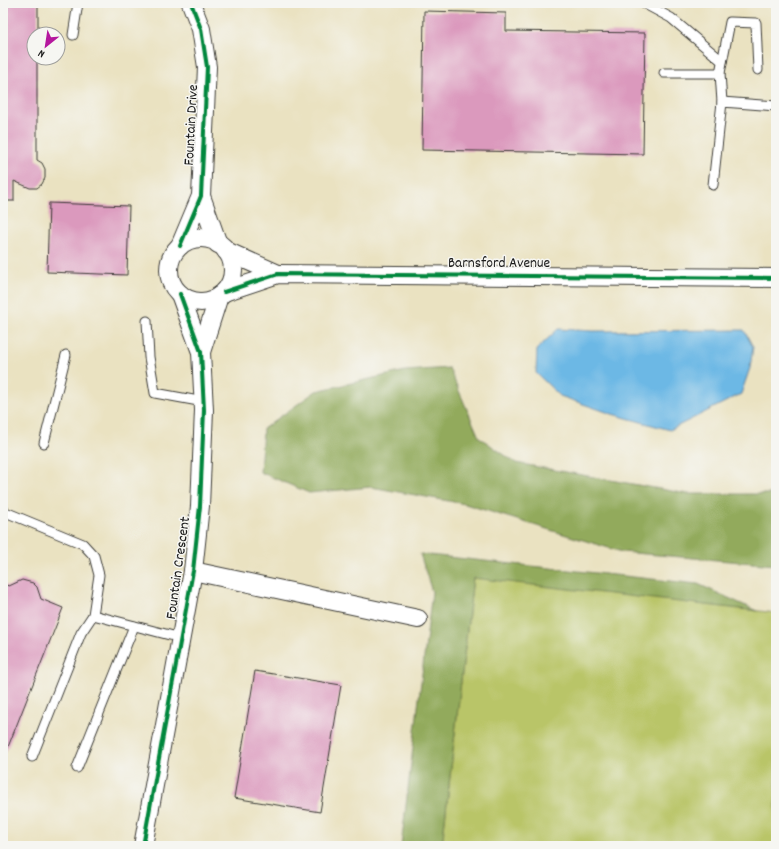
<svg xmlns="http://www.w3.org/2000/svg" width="779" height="849" viewBox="0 0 779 849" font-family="Dekko,sans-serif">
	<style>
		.green { fill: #b9c567; stroke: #6a7042 }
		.forest { fill: #92aa5c; stroke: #57633c }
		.water { fill: #6cb8e5; stroke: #446a80 }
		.building { fill: #db99bd }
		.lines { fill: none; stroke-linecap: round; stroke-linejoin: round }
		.lane-casing { stroke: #3b3a35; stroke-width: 11 }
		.street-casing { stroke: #3b3a35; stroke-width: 20 }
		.lane { stroke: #fff; stroke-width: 9 }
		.street { stroke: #fff; stroke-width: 18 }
		.cycleway-casing { stroke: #f6f6f2; stroke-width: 6 }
		.cycleway { stroke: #00873e; stroke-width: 4 }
		.labels { text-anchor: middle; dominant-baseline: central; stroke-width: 3; stroke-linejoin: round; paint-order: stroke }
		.street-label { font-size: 15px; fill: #1c1c1c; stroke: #f6f6f2 }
	</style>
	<rect width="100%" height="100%" fill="#f6f6f2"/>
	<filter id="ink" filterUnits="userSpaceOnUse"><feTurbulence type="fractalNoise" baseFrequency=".025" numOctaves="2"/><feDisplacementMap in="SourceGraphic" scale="8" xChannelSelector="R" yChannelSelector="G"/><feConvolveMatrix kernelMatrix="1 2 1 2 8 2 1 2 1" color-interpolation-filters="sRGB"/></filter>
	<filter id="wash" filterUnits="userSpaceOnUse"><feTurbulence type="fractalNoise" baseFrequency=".012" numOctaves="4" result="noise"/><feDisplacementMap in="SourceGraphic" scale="16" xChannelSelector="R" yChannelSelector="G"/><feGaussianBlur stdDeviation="0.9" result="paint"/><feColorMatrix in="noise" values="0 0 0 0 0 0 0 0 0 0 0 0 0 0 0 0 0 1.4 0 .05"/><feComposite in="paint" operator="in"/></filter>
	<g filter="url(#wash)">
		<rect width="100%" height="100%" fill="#eae2c1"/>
		<polygon class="green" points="473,577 776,613 776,846 442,846"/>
		<g class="forest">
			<polygon points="449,368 479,437 516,463 688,494 776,494 776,565 622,552 465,504 371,487 309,493 260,472 263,429 316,391 405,371"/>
			<polygon points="420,554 698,584 757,611 473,578 442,846 401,846 432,592"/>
		</g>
		<polygon class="water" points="558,329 593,331 744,330 753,347 750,368 741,394 670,430 612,414 560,396 536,373 537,349"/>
		<g id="blocks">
			<g class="building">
				<polygon points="3,3 38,3 38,34 34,34 34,58 37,58 37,160 42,163 45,169 45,178 42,184 37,188 30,188 14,181 14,201 3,201"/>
				<polygon points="424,11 506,13 506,31 645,33 643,154 422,150"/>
				<polygon points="49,203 129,206 127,275 47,272"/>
				<polygon points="22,580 33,583 37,587 41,599 63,608 6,752 3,750 3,584 9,586"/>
				<polygon points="255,671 341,685 320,812 234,798"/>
			</g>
		</g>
	</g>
	<g filter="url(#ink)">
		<use href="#blocks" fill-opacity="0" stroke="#3b3a35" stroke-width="1"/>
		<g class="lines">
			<defs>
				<g id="lane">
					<polyline points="643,3 671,18 722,61"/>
					<polyline points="73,35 78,3"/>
					<polyline points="664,73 720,73"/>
					<polyline points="722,102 720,73 730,22 756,23 758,70"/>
					<polyline points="713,185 722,102 776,106"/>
					<polyline points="147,321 149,357 155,393 204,402"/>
					<polyline points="44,443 66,355"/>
					<polyline points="3,511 83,544 94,556 99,575 93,615 181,638"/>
					<polyline points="32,757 81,633 93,615"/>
					<polyline points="77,768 134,626"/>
				</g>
				<g id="street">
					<polyline points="201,196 218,244"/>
					<circle cx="201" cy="270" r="32"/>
					<polyline points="180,246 201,196 207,67 201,29 191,3"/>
					<polyline points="226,251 278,274"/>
					<polyline points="224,292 278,274 776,278"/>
					<polyline points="201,352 219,296"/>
					<polyline points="193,571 418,619"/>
					<polyline points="143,846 193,571 200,506 204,410 201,352 180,294"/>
				</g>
			</defs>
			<use href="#lane" class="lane-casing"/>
			<use href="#street" class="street-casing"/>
			<use href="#lane" class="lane"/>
			<use href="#street" class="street"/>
			<defs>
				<g id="cycleway">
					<polyline points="180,246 201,196 207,67 201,29 191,3"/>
					<polyline points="224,292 278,274 776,278"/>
					<polyline points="143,846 193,571 200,506 204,410 201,352 180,294"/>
				</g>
			</defs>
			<use href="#cycleway" class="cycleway-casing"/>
			<use href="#cycleway" class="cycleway"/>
		</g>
	</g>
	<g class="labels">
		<g class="street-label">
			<text transform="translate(192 125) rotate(-87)">Fountain Drive</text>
			<text x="499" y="264">Barnsford Avenue</text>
			<text transform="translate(179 568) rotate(-82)">Fountain Crescent</text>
		</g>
	</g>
	<rect width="779" height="849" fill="none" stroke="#f6f6f2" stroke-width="16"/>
	<g transform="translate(46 46) rotate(210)"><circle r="19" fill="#f6f6f2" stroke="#9f9f9c"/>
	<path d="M0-3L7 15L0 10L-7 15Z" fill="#b5179e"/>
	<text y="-6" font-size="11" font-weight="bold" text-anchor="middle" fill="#1c1c1c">N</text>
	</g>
</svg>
